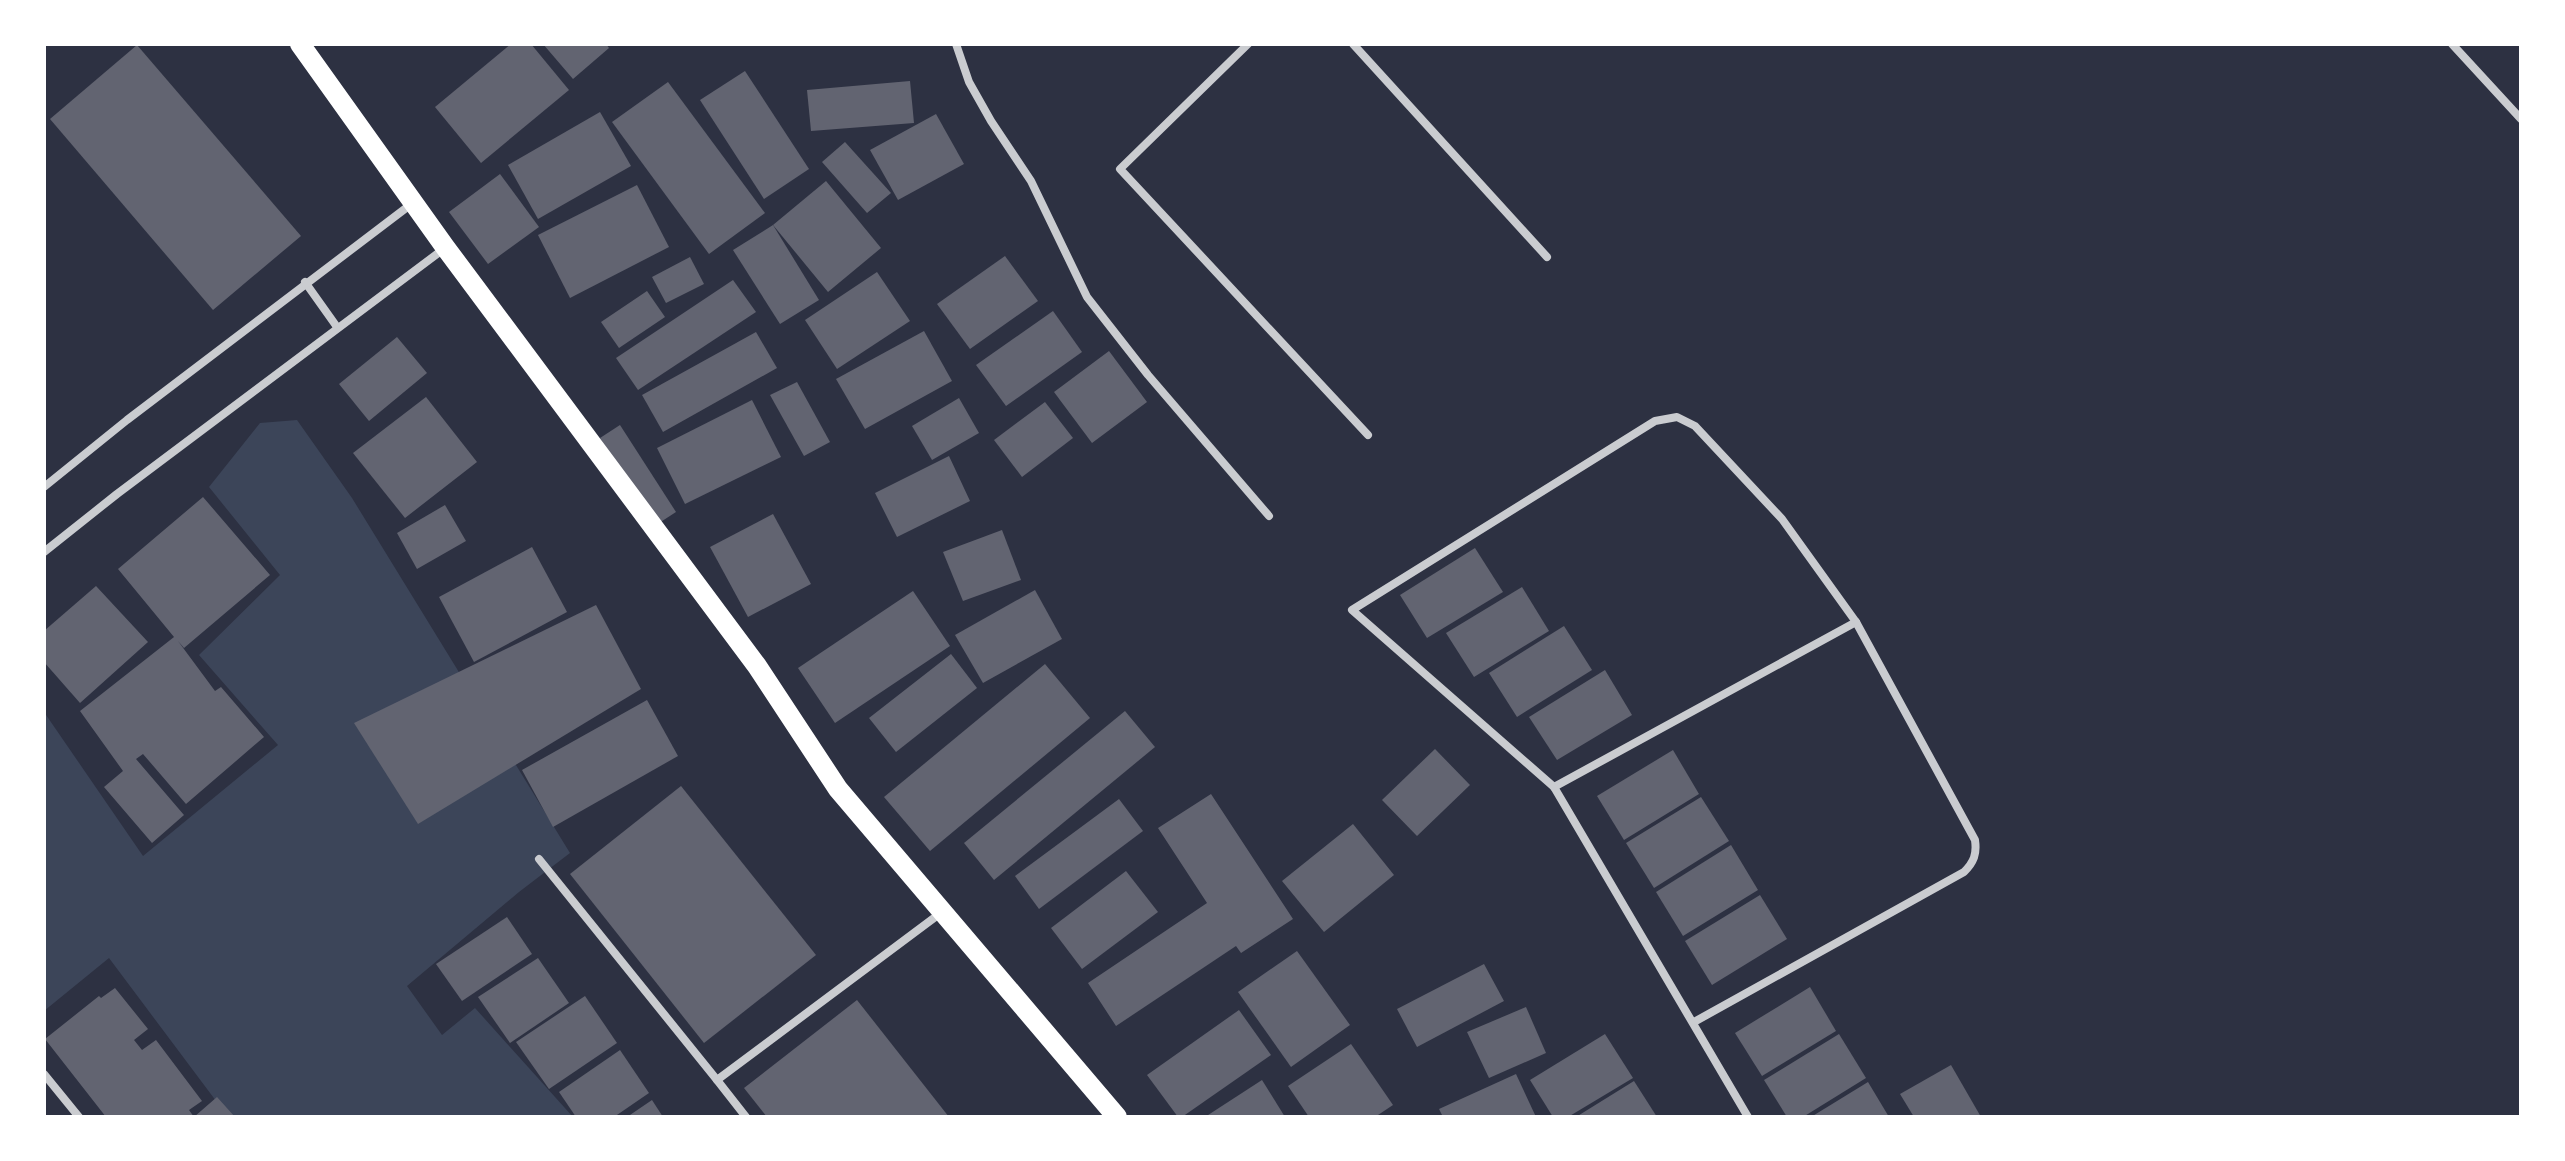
<svg xmlns="http://www.w3.org/2000/svg" width="2565" height="1161" viewBox="0 0 2565 1161" font-family="'Fira Sans Condensed',sans-serif">
	<style>
		.green { fill: #3c4559 }
		.building { fill: #626471 }
		.lines { fill: none; stroke-linecap: round; stroke-linejoin: round }
		.minor { stroke: #caccd0; stroke-width: 8 }
		.primary { stroke: #fff; stroke-width: 20 }
	</style>
	<rect width="100%" height="100%" fill="#2d3142"/>
	<polygon class="green" points="297,420 352,498 570,853 519,892 407,986 442,1035 475,1008 573,1117 228,1117 109,958 44,1011 44,712 143,856 278,745 199,655 280,575 209,487 260,423"/>
	<g class="building">
		<polygon points="511,44 531,44 569,90 481,163 435,107"/>
		<polygon points="543,44 606,44 609,48 573,79"/>
		<polygon points="137,45 301,236 213,310 50,119"/>
		<polygon points="745,71 809,169 764,199 700,100"/>
		<polygon points="910,81 914,123 811,131 807,90"/>
		<polygon points="668,82 765,213 709,254 612,122"/>
		<polygon points="600,112 631,166 538,219 508,165"/>
		<polygon points="936,114 964,164 898,200 870,150"/>
		<polygon points="845,142 891,193 867,213 822,162"/>
		<polygon points="500,174 539,227 488,264 449,212"/>
		<polygon points="826,181 881,248 828,292 773,225"/>
		<polygon points="637,185 669,247 570,298 538,235"/>
		<polygon points="773,225 819,300 780,324 733,250"/>
		<polygon points="1005,256 1038,301 970,349 937,304"/>
		<polygon points="690,257 704,284 666,303 652,277"/>
		<polygon points="877,272 910,321 837,369 805,320"/>
		<polygon points="733,280 756,312 638,390 616,358"/>
		<polygon points="647,291 665,317 619,348 601,322"/>
		<polygon points="1053,311 1082,352 1006,406 976,365"/>
		<polygon points="924,331 952,381 865,429 836,379"/>
		<polygon points="756,332 777,368 663,432 642,395"/>
		<polygon points="397,337 427,373 369,421 339,384"/>
		<polygon points="1109,351 1147,402 1092,443 1054,392"/>
		<polygon points="797,382 830,442 804,456 770,395"/>
		<polygon points="426,397 477,462 405,518 353,453"/>
		<polygon points="959,398 979,433 932,460 912,426"/>
		<polygon points="752,400 781,457 685,504 657,448"/>
		<polygon points="1045,402 1073,438 1022,477 994,440"/>
		<polygon points="620,425 676,512 656,525 600,438"/>
		<polygon points="949,456 970,501 897,537 875,493"/>
		<polygon points="203,497 270,575 184,648 178,641 215,691 221,687 264,737 186,804 143,754 136,759 184,815 152,843 104,787 123,771 80,711 174,637 118,569"/>
		<polygon points="445,505 466,541 417,569 397,533"/>
		<polygon points="773,514 811,584 748,617 710,547"/>
		<polygon points="1002,530 1021,580 963,601 943,552"/>
		<polygon points="532,547 567,612 474,662 439,597"/>
		<polygon points="1475,548 1503,592 1427,638 1400,595"/>
		<polygon points="96,586 148,642 80,703 44,662 44,631"/>
		<polygon points="1522,587 1549,631 1474,677 1446,633"/>
		<polygon points="1035,590 1062,639 983,683 955,635"/>
		<polygon points="913,591 950,646 835,723 798,668"/>
		<polygon points="596,605 641,689 418,824 354,723"/>
		<polygon points="1564,626 1592,670 1517,717 1489,673"/>
		<polygon points="951,654 977,688 896,752 869,718"/>
		<polygon points="1045,664 1090,718 930,851 884,797"/>
		<polygon points="1605,670 1632,715 1557,760 1529,717"/>
		<polygon points="647,700 678,756 553,827 522,770"/>
		<polygon points="1125,711 1155,747 994,880 964,843"/>
		<polygon points="1435,749 1470,785 1417,836 1382,800"/>
		<polygon points="1673,750 1699,794 1624,840 1597,796"/>
		<polygon points="681,786 816,955 704,1043 570,874"/>
		<polygon points="1211,794 1293,919 1241,953 1236,946 1116,1026 1088,983 1207,903 1158,828"/>
		<polygon points="1701,797 1729,841 1654,888 1626,843"/>
		<polygon points="1119,799 1143,831 1039,909 1015,876"/>
		<polygon points="1353,824 1394,875 1324,932 1282,881"/>
		<polygon points="1731,845 1758,890 1683,936 1656,892"/>
		<polygon points="1126,871 1158,912 1082,969 1051,928"/>
		<polygon points="1760,895 1787,939 1712,985 1685,941"/>
		<polygon points="507,917 532,954 462,1001 436,964"/>
		<polygon points="1297,951 1350,1025 1291,1067 1238,992"/>
		<polygon points="538,958 569,1003 510,1043 478,997"/>
		<polygon points="1484,964 1504,1001 1417,1047 1397,1009"/>
		<polygon points="1810,987 1836,1031 1762,1076 1735,1033"/>
		<polygon points="115,988 148,1029 134,1040 142,1050 156,1040 202,1101 189,1110 194,1117 217,1097 235,1117 106,1117 45,1039 99,996 101,998"/>
		<polygon points="585,996 617,1043 549,1089 516,1042"/>
		<polygon points="857,1000 949,1117 767,1117 744,1088"/>
		<polygon points="1526,1007 1546,1053 1489,1078 1467,1032"/>
		<polygon points="1239,1010 1271,1055 1182,1117 1178,1117 1147,1075"/>
		<polygon points="1605,1034 1633,1078 1568,1117 1553,1117 1530,1080"/>
		<polygon points="1839,1034 1866,1078 1803,1117 1787,1117 1764,1080"/>
		<polygon points="1351,1044 1393,1105 1375,1117 1309,1117 1288,1086"/>
		<polygon points="620,1050 649,1093 614,1117 576,1117 559,1092"/>
		<polygon points="1951,1065 1981,1117 1914,1117 1900,1094"/>
		<polygon points="1516,1074 1536,1117 1443,1117 1439,1109"/>
		<polygon points="1262,1080 1285,1117 1205,1117"/>
		<polygon points="1634,1081 1657,1117 1576,1117"/>
		<polygon points="1868,1082 1889,1117 1811,1117"/>
		<polygon points="652,1100 663,1117 627,1117"/>
	</g>
	<g class="lines">
		<g class="minor">
			<polyline points="956,44 969,82 991,121 1031,181 1087,297 1148,375 1269,516"/>
			<polyline points="1248,44 1120,169 1368,435"/>
			<polyline points="1353,44 1547,257"/>
			<polyline points="2452,44 2521,119"/>
			<polyline points="305,282 337,327"/>
			<polyline points="44,487 127,420 414,202"/>
			<polyline points="44,552 117,494 445,248"/>
			<polyline points="1554,787 1856,622"/>
			<polyline points="539,859 717,1080 942,912"/>
			<path d="M1694,1022L1964,872C1974,862 1977,854 1975,840L1856,622L1782,519L1695,426L1677,417L1655,421L1352,610L1554,787L1748,1117"/>
			<polyline points="44,1074 79,1117"/>
			<polyline points="717,1080 746,1117"/>
		</g>
		<polyline class="primary" points="300,44 445,247 757,666 838,789 1117,1117"/>
	</g>
	<rect width="2565" height="1161" fill="none" stroke="#ffffff" stroke-width="92"/>
</svg>
